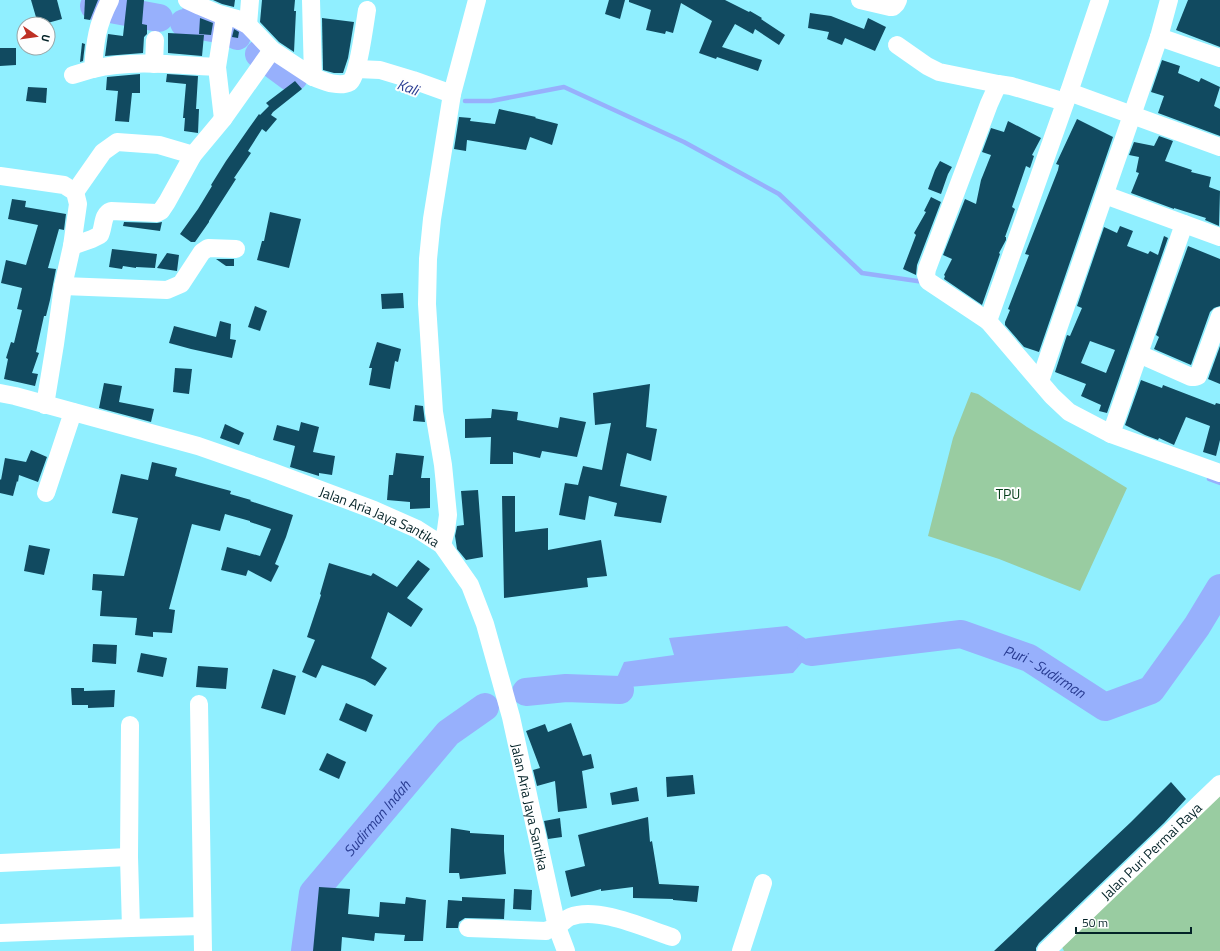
<svg xmlns="http://www.w3.org/2000/svg" width="1220" height="951" viewBox="0 0 1220 951" font-family="'Titillium Web',sans-serif">
	<style>
		.green { fill: #99cca1 }
		.water { fill: #97b0fc }
		.lines { fill: none; stroke-linecap: round; stroke-linejoin: round }
		.stream { stroke: #97b0fc; stroke-width: 4.5 }
		.river { stroke: #97b0fc; stroke-width: 28 }
		.building { fill: #114a60; fill-rule: evenodd }
		.minor { stroke: #fff; stroke-width: 18 }
		.labels { text-anchor: middle; dominant-baseline: central; stroke-width: 4; stroke-linejoin: round; paint-order: stroke }
		.park-label { font-size: 14px; fill: #033d17; stroke: #fefefe }
		.street-label { font-size: 14px; fill: #032227; stroke: #fefefe }
		.water-label { font-size: 15px; font-style: italic; fill: #293c92; stroke: #fefefe }
	</style>
	<rect width="100%" height="100%" fill="#90efff"/>
	<g class="green">
		<polygon points="971,392 978,394 1027,427 1127,488 1080,591 999,559 928,536 953,438"/>
		<polygon points="1220,787 1220,951 1064,951 1058,939"/>
	</g>
	<polygon class="water" points="787,626 806,639 811,652 793,673 629,687 620,690 616,680 624,662 674,655 669,638"/>
	<g class="lines">
		<g class="stream">
			<polyline points="184,23 185,4"/>
			<polyline points="465,101 491,101 564,87 684,142 779,194 862,273 924,282"/>
			<polyline points="1209,479 1220,483"/>
		</g>
		<g class="river">
			<polyline points="94,6 159,18"/>
			<polyline points="184,23 229,31 237,36"/>
			<polyline points="259,54 290,77 294,77"/>
			<path id="s1" d="M811,652L961,634L1029,658L1105,707L1151,690L1197,626L1220,588"/>
			<polyline points="526,692 566,688 620,690"/>
			<path id="s2" d="M305,951L313,893L448,733L485,707"/>
		</g>
	</g>
	<g class="building">
		<polygon points="31,0 57,0 62,19 44,24 38,24"/>
		<polygon points="85,0 98,0 90,20 84,19"/>
		<polygon points="127,0 144,0 142,24 147,25 147,34 144,37 143,53 105,56 108,34 123,36"/>
		<polygon points="213,0 235,0 234,7 222,4"/>
		<polygon points="262,0 295,0 294,11 296,11 294,52 279,42 260,22"/>
		<polygon points="609,0 625,0 620,19 605,14"/>
		<polygon points="629,0 725,0 749,12 750,11 762,18 761,19 785,35 779,45 755,29 753,34 735,24 722,47 762,60 758,71 717,57 716,59 699,53 712,21 681,3 673,33 666,31 665,34 646,30 651,10 629,2"/>
		<polygon points="1188,0 1220,0 1220,47 1176,30"/>
		<polygon points="810,13 831,16 864,29 868,18 886,27 875,51 845,38 842,45 827,39 829,32 808,28"/>
		<polygon points="200,18 213,23 211,35 199,34"/>
		<polygon points="322,18 354,22 348,58 343,73 334,73 323,70"/>
		<polygon points="234,29 239,32 238,38 232,37"/>
		<polygon points="168,33 204,35 202,56 168,53"/>
		<polygon points="82,43 85,44 83,61 80,62"/>
		<polygon points="0,48 16,48 16,65 0,66"/>
		<polygon points="1162,60 1180,66 1178,73 1199,82 1201,78 1220,87 1214,106 1220,109 1220,136 1158,113 1164,96 1151,92"/>
		<polygon points="140,74 140,93 132,93 129,122 115,121 118,91 106,90 107,77"/>
		<polygon points="167,74 198,76 196,109 199,109 198,133 184,131 185,118 183,118 186,84 166,82"/>
		<polygon points="295,81 302,89 273,112 271,115 277,119 266,132 262,129 248,151 251,153 234,178 236,179 209,221 209,222 195,242 191,242 180,234 198,209 212,186 211,185 226,161 249,128 259,114 260,115 269,106 266,103"/>
		<polygon points="28,87 47,88 46,103 26,101"/>
		<polygon points="499,109 536,117 535,118 558,124 552,145 530,137 526,150 467,140 466,151 454,149 459,117 471,118 470,121 495,124"/>
		<polygon points="1077,119 1113,137 1039,352 1024,347 1005,325 1005,322 1010,310 1008,309 1029,255 1025,254 1058,170 1059,165 1056,164"/>
		<polygon points="1008,121 1041,138 1032,155 1034,156 1030,168 1026,166 1012,207 1015,209 1005,237 1006,237 1006,240 999,253 1000,254 982,305 944,279 945,276 944,275 952,259 943,255 965,199 976,204 981,180 991,155 982,152 991,128 1004,132"/>
		<polygon points="1159,136 1173,141 1165,161 1192,170 1191,172 1211,177 1209,187 1220,191 1219,226 1205,220 1206,218 1174,208 1174,209 1131,193 1139,173 1136,172 1139,157 1129,155 1134,142 1154,146"/>
		<polygon points="940,161 952,167 948,174 941,194 928,189 935,170"/>
		<polygon points="931,197 941,202 917,265 916,275 903,269 916,235 914,233 926,212 924,211"/>
		<polygon points="12,199 26,201 25,207 66,214 64,230 59,229 48,268 56,269 50,300 46,316 44,316 36,352 39,353 32,373 38,374 35,386 4,379 8,359 6,358 11,342 14,343 22,310 17,309 22,288 1,283 6,260 26,265 38,225 8,219"/>
		<polygon points="270,212 301,219 289,268 257,260 262,241 264,241"/>
		<polygon points="124,222 157,223 162,222 160,231 123,226"/>
		<path d="M1120,226L1133,231L1127,246L1148,254L1150,251L1158,255L1164,236L1168,238L1107,413L1099,411L1101,405L1081,396L1086,384L1055,372L1067,335L1070,336L1082,308L1077,306L1104,227L1117,233ZM1090,341L1115,350L1106,373L1081,363Z"/>
		<polygon points="1188,246 1220,259 1220,306 1214,308 1210,312 1191,365 1154,349 1159,337 1156,335"/>
		<polygon points="112,249 157,254 155,268 136,267 136,268 123,266 122,269 109,267"/>
		<polygon points="167,253 179,255 177,271 157,268"/>
		<polygon points="216,259 234,259 234,266 226,266"/>
		<polygon points="403,293 404,308 382,309 381,294"/>
		<polygon points="255,306 267,311 260,331 248,327"/>
		<polygon points="220,321 231,324 230,339 236,340 232,358 191,349 169,343 174,326 216,337"/>
		<polygon points="377,342 401,349 398,362 395,361 390,389 369,385 372,368 369,368"/>
		<polygon points="1220,346 1220,384 1208,379"/>
		<polygon points="175,368 192,369 189,394 173,392"/>
		<polygon points="1141,380 1162,388 1163,385 1215,405 1216,403 1220,404 1220,440 1216,456 1203,452 1210,426 1186,417 1174,445 1159,438 1158,440 1145,435 1125,425"/>
		<polygon points="104,383 122,386 119,402 154,409 151,422 99,408"/>
		<polygon points="650,384 646,427 657,429 651,461 627,453 620,486 667,496 661,523 614,516 617,503 589,496 585,520 559,515 565,483 578,485 583,466 602,470 611,423 595,425 593,393"/>
		<polygon points="415,405 423,406 425,422 413,421"/>
		<polygon points="492,409 518,412 517,420 558,428 560,417 586,422 577,457 542,451 540,458 513,452 513,464 490,464 491,437 465,438 465,419 491,418"/>
		<polygon points="301,422 319,427 313,452 335,456 332,475 319,473 319,476 290,467 295,446 273,440 277,425 299,431"/>
		<polygon points="225,424 244,433 239,445 220,438"/>
		<polygon points="31,450 47,457 38,482 19,475 18,482 17,481 13,496 0,493 0,479 1,480 5,458 26,462"/>
		<polygon points="396,453 424,456 421,478 430,478 430,508 410,509 410,502 387,500 389,475 393,475"/>
		<polygon points="152,462 177,468 175,476 231,491 230,494 251,500 250,501 293,515 286,537 275,564 279,566 271,582 248,570 246,576 221,570 227,547 260,556 271,529 250,522 250,521 225,514 220,531 192,524 169,609 175,610 172,633 153,632 153,637 135,635 137,618 100,616 102,591 92,590 93,574 124,576 138,518 112,513 121,474 148,480"/>
		<polygon points="478,490 483,557 466,560 457,549 455,536 457,526 464,525 461,491"/>
		<polygon points="502,496 515,496 515,532 548,528 548,550 601,540 607,576 587,578 588,587 504,598"/>
		<polygon points="29,545 50,549 44,575 24,571"/>
		<polygon points="418,560 430,569 407,598 423,609 411,627 388,612 371,658 387,668 375,686 365,680 322,665 316,678 302,672 315,640 307,637 321,595 320,594 329,563 371,576 373,573 397,587"/>
		<polygon points="93,644 117,645 116,664 92,662"/>
		<polygon points="141,653 167,658 163,677 137,672"/>
		<polygon points="198,666 228,668 226,689 196,687"/>
		<polygon points="273,669 296,676 285,715 261,708"/>
		<polygon points="71,688 84,688 84,691 115,690 114,707 88,708 88,705 72,705"/>
		<polygon points="346,703 373,715 366,732 339,720"/>
		<polygon points="571,723 583,756 591,754 594,768 582,771 587,808 558,812 555,781 537,786 533,770 540,768 526,731 545,724 548,732"/>
		<polygon points="327,753 346,762 339,779 319,770"/>
		<polygon points="693,775 695,794 667,797 666,777"/>
		<polygon points="1171,782 1186,799 1164,823 1039,943 1036,948 1036,951 994,951 1131,822"/>
		<polygon points="637,787 639,801 612,805 610,793"/>
		<polygon points="648,817 650,842 652,841 659,884 699,886 697,902 673,900 673,899 633,898 633,887 601,891 601,889 571,897 565,871 585,866 578,835"/>
		<polygon points="560,818 562,837 548,839 544,821"/>
		<polygon points="451,828 470,831 470,833 504,835 504,851 506,874 460,879 459,873 449,873"/>
		<polygon points="319,887 350,889 348,914 379,917 380,902 405,904 406,897 426,900 423,941 404,941 405,935 375,933 374,941 342,937 341,951 313,951"/>
		<polygon points="514,889 532,890 531,910 513,909"/>
		<polygon points="462,897 505,899 504,919 465,918 459,922 458,928 446,928 448,900 462,901"/>
	</g>
	<g class="lines">
		<g class="minor">
			<polyline points="187,0 200,6 219,14 237,19 248,25 272,50 313,77 311,0"/>
			<polyline points="860,0 890,7 893,7 896,4 898,0"/>
			<polyline points="248,25 250,0"/>
			<polyline points="1159,37 1220,58"/>
			<polyline points="897,45 927,66 939,72 998,84"/>
			<polyline points="154,64 155,40"/>
			<path d="M93,69C130,59 179,65 217,67"/>
			<polyline points="357,69 380,70 413,80 452,94"/>
			<path d="M73,75L93,69C95,41 97,25 110,0"/>
			<path d="M313,77C324,81 339,88 350,82C358,77 365,22 367,10"/>
			<polyline points="1069,92 1220,147"/>
			<polyline points="1065,102 1011,86 998,84 989,104 927,269 926,275 928,281 988,321 1052,396 1069,412 1111,434 1220,473"/>
			<polyline points="223,119 217,67 225,16"/>
			<polyline points="0,176 64,185 75,192 78,204 72,246 63,286 55,344 45,405"/>
			<polyline points="75,192 103,152 117,142 159,145 193,155"/>
			<polyline points="1105,195 1220,237"/>
			<path d="M72,246L92,239L100,235C104,227 102,214 111,211L157,213L161,211L167,202L193,155L223,119L272,50"/>
			<polyline points="63,286 167,290 181,284 202,252 208,248 236,249"/>
			<polyline points="988,321 1069,92 1100,0"/>
			<polyline points="1139,354 1191,377 1195,377 1198,376 1220,316"/>
			<polyline points="1040,381 1159,37 1169,0"/>
			<path id="s3" d="M0,393L15,396L198,446L270,471L374,510L417,529L442,545L470,585L485,624L511,717L557,927L566,951"/>
			<polyline points="1111,434 1184,224"/>
			<polyline points="46,493 73,412"/>
			<polyline points="442,545 446,530 448,515 443,465 434,412 427,304 428,259 432,219 452,94 477,0"/>
			<polyline points="199,704 203,951"/>
			<polyline points="130,725 129,857 131,928"/>
			<polyline points="0,863 129,857"/>
			<path d="M468,928L546,931C549,929 554,929 557,926C562,924 565,919 570,917C598,906 644,928 672,937"/>
			<polyline points="0,933 131,928 202,926"/>
			<polyline points="741,951 763,883"/>
			<path id="s4" d="M1046,951L1220,784"/>
		</g>
	</g>
	<g class="labels">
		<g class="park-label">
			<text x="1008" y="493">TPU</text>
		</g>
		<g class="street-label">
			<text stroke="none"><textPath href="#s3" startOffset="400">Jalan Aria Jaya Santika</textPath></text>
			<text stroke="none"><textPath href="#s3" startOffset="748">Jalan Aria Jaya Santika</textPath></text>
			<text stroke="none"><textPath href="#s4" startOffset="145">Jalan Puri Permai Raya</textPath></text>
		</g>
		<g class="water-label">
			<text transform="translate(408 87) rotate(20)">Kali</text>
			<text stroke="none"><textPath href="#s1" startOffset="243">Puri - Sudirman</textPath></text>
			<text stroke="none"><textPath href="#s2" startOffset="157">Sudirman Indah</textPath></text>
		</g>
	</g>
	<g transform="translate(36 36) rotate(103)"><circle r="19" fill="#fefefe" stroke="#9aa6a8"/>
	<path d="M0-3L7 15L0 10L-7 15Z" fill="#be3024"/>
	<text y="-6" font-size="11" font-weight="bold" text-anchor="middle" fill="#032227">U</text>
	</g>
	<path d="M1076 927v6h115v-6" fill="none" stroke="#032227" stroke-width="2"/>
	<text x="1082" y="927" font-size="12" fill="#032227" stroke="#fefefe" stroke-width="3" paint-order="stroke">50 m</text>
</svg>
